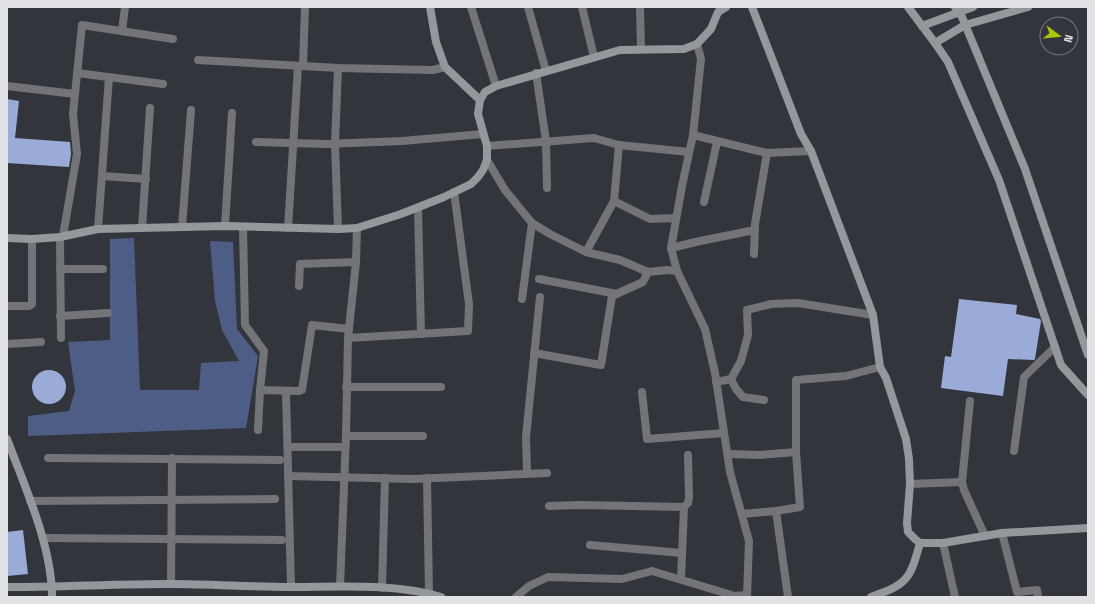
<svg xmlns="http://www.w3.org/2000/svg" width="1095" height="604" viewBox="0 0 1095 604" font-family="'Space Grotesk',sans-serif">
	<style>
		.forest { fill: #4e5d85 }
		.building { fill: #9aabd8 }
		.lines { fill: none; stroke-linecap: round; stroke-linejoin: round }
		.street { stroke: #727478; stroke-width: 8 }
		.secondary { stroke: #94979c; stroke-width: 8 }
	</style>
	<rect width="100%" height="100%" fill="#33353d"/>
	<polygon class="forest" points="134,238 140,390 199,390 201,363 239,361 222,330 215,301 210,241 233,242 237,329 258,356 246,428 28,436 28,416 69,411 75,391 68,342 110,340 110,239"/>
	<g class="building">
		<polygon points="7,99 19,101 15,138 70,142 71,154 69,167 7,163"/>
		<polygon points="959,299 1017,305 1016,314 1040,319 1041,321 1035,359 1034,360 1008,359 1003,396 941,388 945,356 951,357"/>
		<circle cx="49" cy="387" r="17"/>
		<polygon points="23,530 28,574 7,576 7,532"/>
	</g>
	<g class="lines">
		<g class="street">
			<polyline points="471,7 496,86"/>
			<polyline points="528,7 546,71"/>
			<polyline points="582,7 594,57"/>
			<polyline points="640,7 641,49"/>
			<polyline points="122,31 125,7"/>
			<polyline points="198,60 338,68 433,70 445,67"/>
			<polyline points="303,66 305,7"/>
			<polyline points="338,68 335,144 338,229"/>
			<polyline points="77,73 163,84"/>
			<polyline points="536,73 546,141 547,188"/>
			<polyline points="7,86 75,94"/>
			<polyline points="693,135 767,153 811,151"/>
			<polyline points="256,142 326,144 402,141 483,134"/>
			<polyline points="487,146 594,138 619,145 689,152"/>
			<polyline points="487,160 505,190 532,223 550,234 586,252 620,260 648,272 667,270 677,271 705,329 715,373 730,472 749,541 747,597"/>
			<polyline points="102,176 146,179"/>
			<polyline points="614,201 650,219 676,218"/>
			<polyline points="704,202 717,142"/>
			<polyline points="418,208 421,334"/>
			<polyline points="225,226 232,113"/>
			<polyline points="182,227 191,110"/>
			<polyline points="243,227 245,325 264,351 260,390 258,430"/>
			<polyline points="142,228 150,108"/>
			<polyline points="288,228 298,66"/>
			<polyline points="98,229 109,77"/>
			<polyline points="63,236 77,154 73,114 82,25 173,39"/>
			<polyline points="60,237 61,338"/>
			<polyline points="671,248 700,241 755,230"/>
			<polyline points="586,252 614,201 619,145"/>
			<polyline points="754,254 755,224 767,153"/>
			<polyline points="60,269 103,269"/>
			<polyline points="677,271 671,248 682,186 693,135 701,59 697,44"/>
			<polyline points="539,279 617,294"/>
			<polyline points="299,286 300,264 356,262"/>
			<polyline points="522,299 532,223"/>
			<polyline points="7,306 29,306 32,304 32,239"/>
			<polyline points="60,316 108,313"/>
			<polyline points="348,338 468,331 469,304 454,192"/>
			<polyline points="7,344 41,342"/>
			<polyline points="534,353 601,365 612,296 643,282 648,272"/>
			<polyline points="731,379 736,389 743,397 764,400"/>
			<polyline points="716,382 731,379 741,361 748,335 747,310 771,304 798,303 873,315"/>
			<polyline points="346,387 441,387"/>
			<polyline points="260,390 299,391 302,390 312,325 349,329"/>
			<polyline points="286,391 291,587"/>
			<polyline points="642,392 647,439 724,433"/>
			<polyline points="970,401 962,482 964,490 985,536"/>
			<polyline points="346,436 423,436"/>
			<polyline points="288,447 345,447"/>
			<polyline points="1014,451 1024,377 1055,347"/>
			<polyline points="728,454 760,455 796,452"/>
			<polyline points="48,458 280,460"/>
			<polyline points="527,473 526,437 540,297"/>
			<polyline points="288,476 414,479 547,473"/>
			<polyline points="427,478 429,593"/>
			<polyline points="910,484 962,482"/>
			<polyline points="30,501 275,499"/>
			<polyline points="549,506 580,505 684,507"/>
			<polyline points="776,511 788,597"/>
			<polyline points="742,514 776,511 800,507 796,452 796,380 846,376 880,367"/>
			<polyline points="1002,533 1017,592 1037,590 1038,597"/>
			<polyline points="43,538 282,540"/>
			<polyline points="943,543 955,597"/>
			<polyline points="590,545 682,553"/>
			<polyline points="681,579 684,507 688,503 689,497 688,455"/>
			<polyline points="171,584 172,458"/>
			<polyline points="340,586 346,436 348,338 356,262 357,228"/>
			<polyline points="382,588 385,478"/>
			<polyline points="516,597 529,586 548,577 622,579 652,571 735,596 746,595"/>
		</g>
		<g class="secondary">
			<polyline points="430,7 436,42 445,67 480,100"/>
			<polyline points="752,7 801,134 811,151 873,315 880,367 886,378 906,439 909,459 910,484 907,523 908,532 915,539 920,543 943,543 1002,533 1088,528"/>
			<polyline points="908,7 935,43 948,62 999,180 1061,365 1088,395"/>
			<polyline points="955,7 962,17 1025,169 1088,355"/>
			<polyline points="922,26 973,7"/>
			<polyline points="935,43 965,25 1028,7"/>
			<polyline points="7,238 32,239 60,237 98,229 225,226 338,229 357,228 401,214 444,197 471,184 478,177 483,170 487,160 487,146 478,114 480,100 485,92 496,86 620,50 684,49 697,44 711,29 718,12 726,7"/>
			<path d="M7,439C25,487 52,546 52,597"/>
			<path d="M7,587C61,587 116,584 170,584C211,584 251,587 291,587C341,587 393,583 441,597"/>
			<path d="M871,597C908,584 910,579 920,543"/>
		</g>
	</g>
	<rect width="1095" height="604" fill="none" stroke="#e0e2e6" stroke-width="16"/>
	<g transform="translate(1059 36) rotate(106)"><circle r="19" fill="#33353d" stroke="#787a81"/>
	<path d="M0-3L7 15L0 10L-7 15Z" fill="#adc60d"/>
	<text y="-6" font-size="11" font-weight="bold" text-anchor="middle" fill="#e0e2e6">N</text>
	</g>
</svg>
